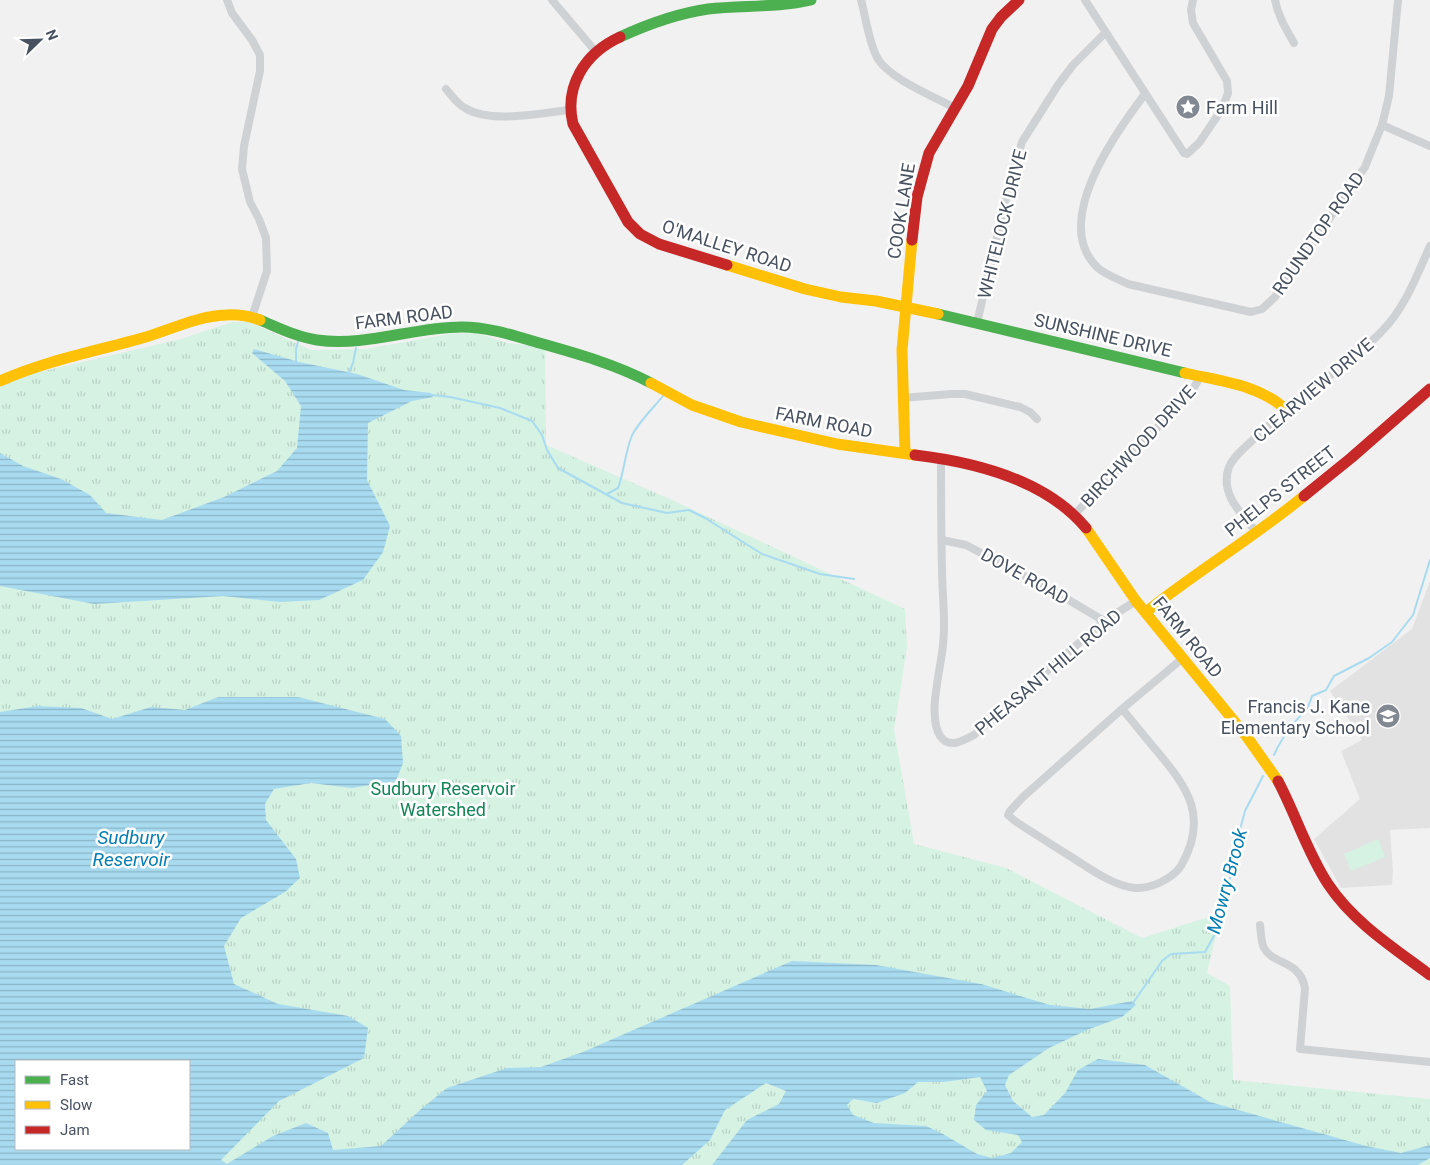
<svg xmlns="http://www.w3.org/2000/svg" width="1430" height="1165" viewBox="0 0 1430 1165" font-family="Roboto,sans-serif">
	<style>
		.education { fill: #e3e2e3 }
		.park { fill: url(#park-tufts); fill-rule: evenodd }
		.garden { fill: #d5f2e3 }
		.water { fill: url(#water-rules); fill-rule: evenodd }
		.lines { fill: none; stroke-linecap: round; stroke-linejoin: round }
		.stream { stroke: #a8dbf0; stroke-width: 2 }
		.street { stroke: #cfd2d5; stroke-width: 8 }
		.fast { stroke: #4caf50; stroke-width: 11 }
		.slow { stroke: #ffc107; stroke-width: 11 }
		.jam { stroke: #c62828; stroke-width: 11 }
		.labels { text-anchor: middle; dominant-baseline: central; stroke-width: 5; stroke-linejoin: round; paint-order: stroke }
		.poi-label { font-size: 18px; fill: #47515f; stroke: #fff; text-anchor: start }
		.street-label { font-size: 18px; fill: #47515f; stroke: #fff }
		.park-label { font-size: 18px; fill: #138557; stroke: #fff }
		.water-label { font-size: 19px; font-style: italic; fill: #067eb3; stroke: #fff }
	</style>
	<defs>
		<pattern id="park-tufts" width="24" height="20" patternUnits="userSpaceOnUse" patternTransform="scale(1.25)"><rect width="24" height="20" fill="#d5f2e3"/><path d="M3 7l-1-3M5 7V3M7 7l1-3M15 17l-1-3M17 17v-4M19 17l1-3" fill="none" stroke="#b8d1c5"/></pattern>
		<pattern id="water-rules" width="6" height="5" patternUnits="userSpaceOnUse" patternTransform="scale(1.25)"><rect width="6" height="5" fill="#a8dbf0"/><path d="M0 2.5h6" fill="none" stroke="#8bb4c6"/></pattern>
	</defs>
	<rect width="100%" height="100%" fill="#f2f1f1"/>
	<polygon class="education" points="1430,581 1430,828 1390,830 1393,871 1392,885 1341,888 1314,839 1360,799 1341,751 1362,740 1330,691 1412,629"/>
	<path class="park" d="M232,322H249L311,350L366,349L450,334L477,333L507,343L534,346L545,351L546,445L672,500L905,609L907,647L894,730L914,844L1006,868L1142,938L1221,913L1207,973L1230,986L1233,1080L1430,1099V1165H0V387L27,375L181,339ZM16,1061H189V1149H16Z"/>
	<polygon class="garden" points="1378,839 1385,857 1351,871 1344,854"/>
	<g class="water">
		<polygon points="254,349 299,362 357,374 404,390 431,393 433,397 412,401 368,423 367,480 390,526 383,552 363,580 319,600 280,602 223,596 94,604 0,586 0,453 23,466 61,479 90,495 106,513 162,520 224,497 277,471 297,448 301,406 285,381 252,353"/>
		<path d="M218,697H298L385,719L401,736L403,763L396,781L352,788L311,783L274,789L265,804L266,820L296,859L300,878L285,892L241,918L224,946L234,984L278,1004L348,1016L368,1028L364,1058L279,1101L221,1160L227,1164L273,1136L306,1123L328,1133L333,1150L381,1146L420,1110L447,1088L507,1068L541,1067L583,1052L792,961L876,965L981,984L1050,1005L1090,1009L1132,1001L1136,1005L1122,1017L1087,1030L1049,1048L1009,1075L1005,1085L1013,1101L1032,1117L1044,1115L1065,1093L1078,1070L1098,1059L1145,1065L1210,1102L1366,1146L1401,1153L1430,1145V1158L1418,1165H712L747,1120L779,1104L786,1091L766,1083L725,1110L710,1140L682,1165H0V712L38,706L81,708L112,719L151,707L185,710ZM189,1061V1149H16V1061ZM980,1077L987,1091L976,1105L974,1120L986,1130L1018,1135L1022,1142L1011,1153L992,1158L977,1154L943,1134L926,1126L874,1123L853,1115L847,1105L853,1099L877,1103L905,1093L918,1082H944Z"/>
	</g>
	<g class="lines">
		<g class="stream">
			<polyline points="296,364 296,349 298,342"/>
			<polyline points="348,374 353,363 356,348"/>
			<polyline points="432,395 450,397 500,408 532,421 542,435 547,450 558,468 622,503 667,513 689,510 705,518 762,554 820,574 854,579"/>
			<path d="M607,494L618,488C624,472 625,454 631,438C634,427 655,406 663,396"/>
			<path d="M1274,755C1279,743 1286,733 1294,723C1304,711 1307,712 1312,696L1326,690L1334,676L1369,658L1392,642L1413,615L1430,560"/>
			<polyline points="1133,1003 1162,961 1171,954 1205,952 1215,934 1218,911 1231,875 1235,848 1245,811 1263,776"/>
		</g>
		<g class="street">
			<polyline points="227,0 232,13 252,40 260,55 260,71 244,146 242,169 250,202 259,219 266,238 267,271 252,317"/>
			<polyline points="552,0 596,52"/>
			<path d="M861,0C866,18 869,44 878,59C890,79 935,97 955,108"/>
			<polyline points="1085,0 1184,153 1187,154 1199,143 1222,109 1228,93 1227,81 1193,23 1191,10 1193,0"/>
			<path d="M1275,0C1278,16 1286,29 1294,43"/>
			<path d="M446,89C452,96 457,104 465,108C491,124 540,113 570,110"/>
			<path d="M1145,94C1116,132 1050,223 1098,268C1106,275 1118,279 1128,284L1251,312L1262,309L1275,297L1365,167L1373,147L1382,125L1389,96L1398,0"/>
			<polyline points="1382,125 1430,146"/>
			<polyline points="977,323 1007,194 1022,142 1058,85 1073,65 1105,33"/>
			<polyline points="902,398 951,394 965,394 1020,407 1030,412 1037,419"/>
			<path d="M941,458C941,495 941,532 942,569C942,594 946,620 943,645C941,669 927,715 940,736C949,749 963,741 974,735L1104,621L1136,601"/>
			<polyline points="1074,515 1192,391 1200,377"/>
			<path d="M1257,533C1242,514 1219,494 1229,467C1234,455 1248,445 1257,436C1286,410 1318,386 1348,361C1359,352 1372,342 1382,331C1405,308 1417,275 1430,246"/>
			<polyline points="942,540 966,545 1057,593 1104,621"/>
			<path d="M1122,709L1023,797L1010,811L1008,815L1015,821C1035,834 1054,846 1073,858C1092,870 1112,885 1135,888C1151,889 1172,879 1181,866C1209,817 1188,788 1156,750C1145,737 1134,723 1122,709L1183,658"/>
			<path d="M1260,925C1261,933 1261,942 1264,948C1273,965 1300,960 1305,988L1300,1049L1430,1062"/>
		</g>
		<g class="fast">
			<path d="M620,37C646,25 680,13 708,9C742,5 777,8 811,0"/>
			<polyline points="938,314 1185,373"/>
			<path d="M260,320C279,328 297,337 317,340C366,347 413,327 462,327C487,327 512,335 536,342C575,353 615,364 651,383"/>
		</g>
		<g class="slow">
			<polyline points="727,265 805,289 841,297 876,301 938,314"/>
			<path d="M1185,373C1219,381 1261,385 1286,410"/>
			<path d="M0,381C47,360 97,351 146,337C172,329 198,316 226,315C238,314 249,316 260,320"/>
			<polyline points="651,383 692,405 741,422 837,444 915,455"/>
			<polyline points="905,453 902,350 912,240"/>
			<polyline points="1086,528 1136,601 1247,737 1278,781"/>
			<path d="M1146,612C1197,571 1253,538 1304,496"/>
		</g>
		<g class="jam">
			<path d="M620,37C585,53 564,86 573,124L628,222L640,234L659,244L727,265"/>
			<polyline points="912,240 917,197 929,153 968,86 992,29 1001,17 1019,0"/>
			<path d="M915,455C974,462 1046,480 1086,528"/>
			<polyline points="1304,496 1351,458 1430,389"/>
			<path d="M1278,781C1296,815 1307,852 1328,884C1353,922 1394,948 1430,975"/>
		</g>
	</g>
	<defs>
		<symbol id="sight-disc" viewBox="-11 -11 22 22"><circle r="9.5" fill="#838992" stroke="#fff"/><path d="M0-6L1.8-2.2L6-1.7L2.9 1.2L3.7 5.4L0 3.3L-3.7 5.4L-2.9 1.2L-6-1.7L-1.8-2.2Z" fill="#fff"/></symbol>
		<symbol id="school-disc" viewBox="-11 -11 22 22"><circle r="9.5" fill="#838992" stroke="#fff"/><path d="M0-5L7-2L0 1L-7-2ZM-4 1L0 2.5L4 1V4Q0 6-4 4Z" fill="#fff"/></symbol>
	</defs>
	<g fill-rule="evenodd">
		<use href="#sight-disc" x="1174" y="93" width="28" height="28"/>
		<use href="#school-disc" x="1374" y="702" width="28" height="28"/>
	</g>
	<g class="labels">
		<g class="poi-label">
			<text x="1206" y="107">Farm Hill</text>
			<text x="1370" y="706" text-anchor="end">Francis J. Kane<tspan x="1370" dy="21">Elementary School</tspan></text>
		</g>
		<g class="street-label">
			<text transform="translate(901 211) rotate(-81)">COOK LANE</text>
			<text transform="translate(1002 224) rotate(-76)">WHITELOCK DRIVE</text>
			<text transform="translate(1318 233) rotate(-55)">ROUNDTOP ROAD</text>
			<text transform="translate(727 246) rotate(18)">O'MALLEY ROAD</text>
			<text transform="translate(404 317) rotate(-7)">FARM ROAD</text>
			<text transform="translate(1103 335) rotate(13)">SUNSHINE DRIVE</text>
			<text transform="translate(1313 390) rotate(-40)">CLEARVIEW DRIVE</text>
			<text transform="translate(824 422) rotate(11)">FARM ROAD</text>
			<text transform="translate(1138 446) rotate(-47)">BIRCHWOOD DRIVE</text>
			<text transform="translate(1280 491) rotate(-38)">PHELPS STREET</text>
			<text transform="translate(1025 576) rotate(29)">DOVE ROAD</text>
			<text transform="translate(1188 637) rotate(51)">FARM ROAD</text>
			<text transform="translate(1048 672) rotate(-40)">PHEASANT HILL ROAD</text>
		</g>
		<g class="park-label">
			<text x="443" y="788">Sudbury Reservoir<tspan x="443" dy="21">Watershed</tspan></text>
		</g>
		<g class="water-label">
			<text x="131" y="837">Sudbury<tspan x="131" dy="22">Reservoir</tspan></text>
			<text transform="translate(1227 881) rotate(-75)">Mowry Brook</text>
		</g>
	</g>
	<rect x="15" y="1060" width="175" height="90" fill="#ffffff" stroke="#b5b9bf"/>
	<rect x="25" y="1076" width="25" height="8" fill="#4caf50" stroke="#b5b9bf"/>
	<text x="60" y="1085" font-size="15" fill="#47515f">Fast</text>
	<rect x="25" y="1101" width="25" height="8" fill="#ffc107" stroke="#b5b9bf"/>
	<text x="60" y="1110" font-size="15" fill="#47515f">Slow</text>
	<rect x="25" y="1126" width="25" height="8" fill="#c62828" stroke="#b5b9bf"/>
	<text x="60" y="1135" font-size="15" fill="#47515f">Jam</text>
	<g transform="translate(40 40) rotate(67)" stroke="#ffffff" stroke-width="4" paint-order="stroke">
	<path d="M0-4L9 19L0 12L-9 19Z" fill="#47515f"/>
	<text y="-8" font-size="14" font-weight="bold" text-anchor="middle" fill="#47515f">N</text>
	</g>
</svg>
